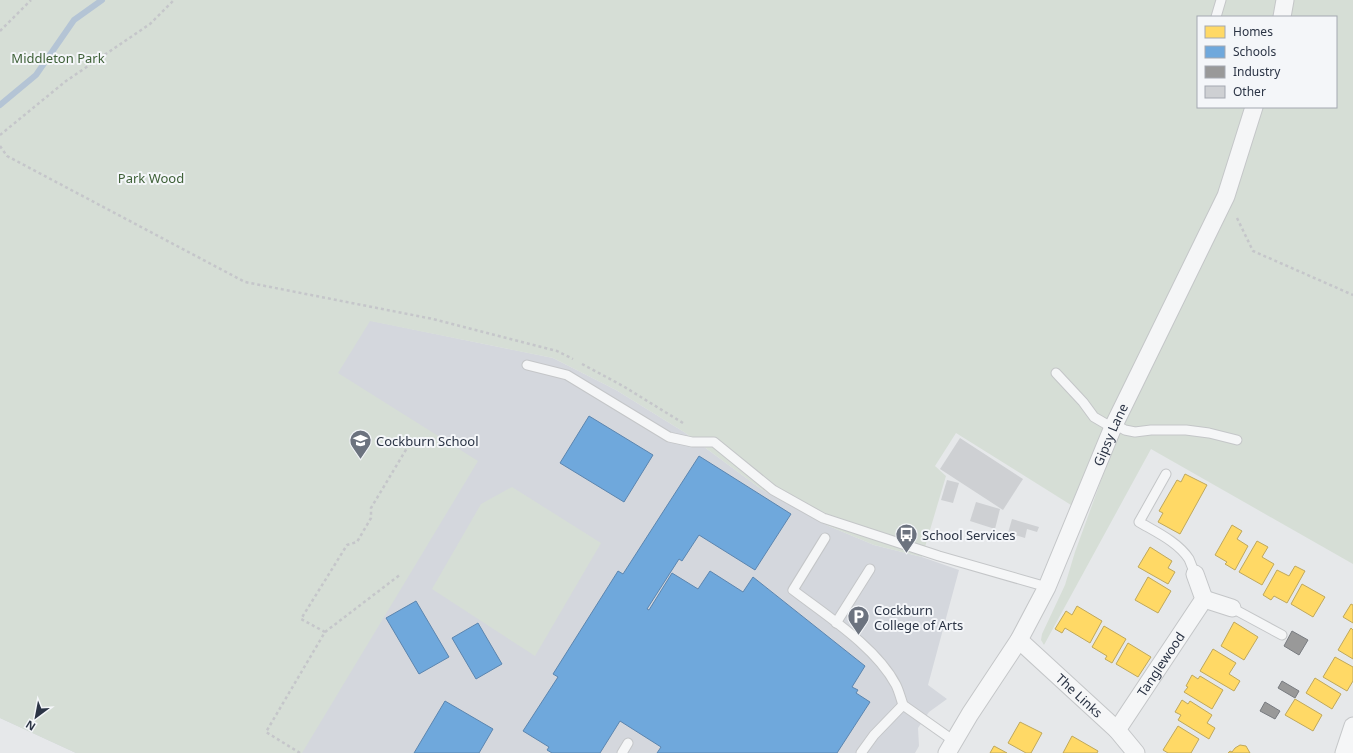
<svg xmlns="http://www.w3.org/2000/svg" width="1353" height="753" viewBox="0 0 1353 753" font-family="'Noto Sans',sans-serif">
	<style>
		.built { fill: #d4d7dd }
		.green { fill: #d6ded6; fill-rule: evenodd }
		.homes { fill: #ffd966; stroke: #bfa85c }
		.schools { fill: #6fa8dc; stroke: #5b85af }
		.industry { fill: #999; stroke: #787b80 }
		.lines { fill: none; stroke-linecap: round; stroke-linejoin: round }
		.stream { stroke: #b4c4d5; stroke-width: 6 }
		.building { fill: #ced0d3 }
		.lane-casing { stroke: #c4c6c8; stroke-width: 11 }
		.street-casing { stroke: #c4c6c8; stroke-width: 19 }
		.path { stroke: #c5c6ca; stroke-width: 2.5; stroke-dasharray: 3 3; stroke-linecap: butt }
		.lane { stroke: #f5f6f7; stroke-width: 9 }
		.street { stroke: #f5f6f7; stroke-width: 17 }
		.labels { text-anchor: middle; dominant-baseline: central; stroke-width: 4; stroke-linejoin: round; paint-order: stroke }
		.park-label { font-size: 13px; fill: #3f6138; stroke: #f4f6f9 }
		.street-label { font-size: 13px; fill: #2b3445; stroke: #f4f6f9 }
		.poi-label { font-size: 13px; fill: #2b3445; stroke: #f4f6f9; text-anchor: start }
	</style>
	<rect width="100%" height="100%" fill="#e6e8ea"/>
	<polygon class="built" points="236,293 553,358 616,390 684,432 761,489 824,524 874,545 922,557 959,570 928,685 947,699 929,712 918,728 919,746 915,753 76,753 0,718"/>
	<g class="green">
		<path d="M0,0H1353V564L1151,449L1044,645L1041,640L1042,634L1065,585L1075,552L1119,431L1105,424L1071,505L956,433L935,466L946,476L922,557L874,545L824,524L761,489L684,432L616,390L553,358L370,321L338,373L478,461L302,753H76L0,718ZM1198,17H1336V107H1198Z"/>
		<polygon points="512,487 601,543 535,656 432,589 481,504"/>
	</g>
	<g class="homes">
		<polygon points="1185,474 1207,485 1180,534 1158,522 1163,513 1159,511 1177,480 1181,482"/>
		<polygon points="1232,525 1242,531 1237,539 1248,546 1235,570 1225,564 1227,562 1215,555"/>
		<polygon points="1257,541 1268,547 1262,557 1274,564 1262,585 1239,572"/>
		<polygon points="1150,547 1172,561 1168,568 1175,572 1168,584 1138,567"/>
		<polygon points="1295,566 1305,571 1287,603 1274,596 1271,600 1263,595 1277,570 1289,576"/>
		<polygon points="1148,577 1171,591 1158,613 1135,600"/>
		<polygon points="1302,584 1325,597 1313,617 1291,604"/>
		<polygon points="1351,604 1353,605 1353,623 1343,617"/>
		<polygon points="1077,606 1102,621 1090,643 1065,628 1062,633 1055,629 1066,611 1072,615"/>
		<polygon points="1234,622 1258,637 1244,660 1221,646"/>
		<polygon points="1104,626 1126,639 1112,663 1105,659 1107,656 1092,647"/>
		<polygon points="1351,628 1353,630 1353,659 1338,650"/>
		<polygon points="1128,643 1151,657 1138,677 1116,664"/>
		<polygon points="1213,649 1236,663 1229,674 1240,681 1234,691 1200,671"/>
		<polygon points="1335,657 1353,667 1353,681 1347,691 1323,677"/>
		<polygon points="1192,675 1198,679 1200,676 1223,690 1212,709 1184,692 1188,687 1186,686"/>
		<polygon points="1315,678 1341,694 1332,709 1306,693"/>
		<polygon points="1295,699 1322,715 1313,731 1285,715"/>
		<polygon points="1182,700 1188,704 1190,701 1212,715 1207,723 1215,728 1209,739 1178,720 1181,715 1175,712"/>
		<polygon points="1020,722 1042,733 1031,753 1026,753 1008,743"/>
		<polygon points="1178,726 1199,739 1191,753 1168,753 1163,750"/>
		<polygon points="1072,736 1098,751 1097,753 1063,753"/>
		<polygon points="1240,745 1246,746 1250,753 1228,753 1230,751 1232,752 1235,748"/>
		<polygon points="994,746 1007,753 990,753"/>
	</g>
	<g class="schools">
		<polygon points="589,416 653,455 624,502 560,463"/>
		<polygon points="699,456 791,514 755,570 699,535 682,561 679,559 647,609 649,610 672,573 698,589 710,571 743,592 753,577 865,666 852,687 858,690 856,693 870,702 837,753 657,753 661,747 620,721 600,753 552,753 547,750 549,747 523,731 558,677 553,674 618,571 623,574"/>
		<polygon points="416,601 449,657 419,674 386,618"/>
		<polygon points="478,623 502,664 476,679 452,638"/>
		<polygon points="445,701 493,729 479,753 414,753"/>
	</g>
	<g class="industry">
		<polygon points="1292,631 1308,640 1299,655 1284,646"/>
		<polygon points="1282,681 1299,691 1295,698 1278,688"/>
		<polygon points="1265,702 1280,711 1275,719 1260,711"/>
	</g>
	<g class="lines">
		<polyline class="stream" points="0,105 36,75 74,20 102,0"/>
	</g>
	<g class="building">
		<polygon points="960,438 1023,479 1003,510 940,469"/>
		<polygon points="947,480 959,483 953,503 941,500"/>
		<polygon points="976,502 1000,509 995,529 970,521"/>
		<polygon points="1012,519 1039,527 1037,532 1027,529 1025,538 1008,533"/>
	</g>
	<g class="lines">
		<defs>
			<g id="lane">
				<polyline points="1216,17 1221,0"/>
				<polyline points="527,365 567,375 669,437 692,442 714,442 773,490 823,518 939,556 1047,587"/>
				<polyline points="1056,373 1083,402 1094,417 1106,424 1114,424 1125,430 1135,432 1151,430 1186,430 1209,433 1237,440"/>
				<path d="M1166,474L1139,522C1156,532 1178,542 1189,559C1191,564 1193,569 1195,574"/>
				<path d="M825,538L793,590C827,616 876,647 896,685C899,691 901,699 903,705"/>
				<polyline points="1232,608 1282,635"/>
				<polyline points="836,623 870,569"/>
				<polyline points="622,753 628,743"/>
				<polyline points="861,753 874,735 903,705 954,741"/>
			</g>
			<g id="street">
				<polyline points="1282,17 1285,0"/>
				<polyline points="1204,599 1232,608"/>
				<path id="s1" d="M1019,640L1117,730L1136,753"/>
				<path id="s2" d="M1117,730L1204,599L1195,574"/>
				<path id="s3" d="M947,753L970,714L1019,640L1047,587L1113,427L1226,196L1254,107"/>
				<polyline points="1344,753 1353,726"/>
			</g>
		</defs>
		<use href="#lane" class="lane-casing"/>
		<use href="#street" class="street-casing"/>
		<g class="path">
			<polyline points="0,31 31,0"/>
			<polyline points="0,135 66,81 150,24 174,0"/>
			<polyline points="0,146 7,156 245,282 433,319 557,351 573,359"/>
			<polyline points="1237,218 1253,251 1353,295"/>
			<polyline points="582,364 623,386 683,423"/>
			<polyline points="325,632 401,574"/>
			<polyline points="300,753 266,732 325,632 301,619 347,545 357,542 371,518 371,508 410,443"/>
		</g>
		<use href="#lane" class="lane"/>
		<use href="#street" class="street"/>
	</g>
	<defs>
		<symbol id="school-pin" viewBox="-11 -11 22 30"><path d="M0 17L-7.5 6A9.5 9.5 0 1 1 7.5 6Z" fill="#6c737f" stroke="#f4f6f9"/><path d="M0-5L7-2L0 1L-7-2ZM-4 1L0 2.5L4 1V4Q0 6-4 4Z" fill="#fff"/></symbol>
		<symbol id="bus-pin" viewBox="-11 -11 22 30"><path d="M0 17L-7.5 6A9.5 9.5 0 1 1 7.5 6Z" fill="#6c737f" stroke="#f4f6f9"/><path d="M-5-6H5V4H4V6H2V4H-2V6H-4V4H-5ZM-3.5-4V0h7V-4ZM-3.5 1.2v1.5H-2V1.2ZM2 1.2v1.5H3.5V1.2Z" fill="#fff"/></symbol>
		<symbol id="parking-pin" viewBox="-11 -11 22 30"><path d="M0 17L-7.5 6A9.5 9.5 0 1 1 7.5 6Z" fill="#6c737f" stroke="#f4f6f9"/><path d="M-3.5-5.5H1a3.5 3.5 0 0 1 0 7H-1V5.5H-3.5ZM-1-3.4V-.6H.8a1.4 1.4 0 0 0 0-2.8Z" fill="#fff"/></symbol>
	</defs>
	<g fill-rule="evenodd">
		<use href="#school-pin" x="348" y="428" width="25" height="34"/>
		<use href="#bus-pin" x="894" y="522" width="25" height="34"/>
		<use href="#parking-pin" x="846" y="604" width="25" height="34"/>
	</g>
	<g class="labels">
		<g class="park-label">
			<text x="58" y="58">Middleton Park</text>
			<text x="151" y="178">Park Wood</text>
		</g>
		<g class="street-label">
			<text stroke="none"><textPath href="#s3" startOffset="359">Gipsy Lane</textPath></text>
			<text stroke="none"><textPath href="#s2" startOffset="79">Tanglewood</textPath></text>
			<text stroke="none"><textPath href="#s1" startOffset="82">The Links</textPath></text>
		</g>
		<g class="poi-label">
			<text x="376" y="441">Cockburn School</text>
			<text x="922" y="535">School Services</text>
			<text x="874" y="610">Cockburn<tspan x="874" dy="15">College of Arts</tspan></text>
		</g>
	</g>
	<rect x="1197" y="16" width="140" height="92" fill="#f4f6f9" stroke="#a4a8b1"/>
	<rect x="1205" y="26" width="20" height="12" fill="#ffd966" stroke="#a4a8b1"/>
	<text x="1233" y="36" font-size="12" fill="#2b3445">Homes</text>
	<rect x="1205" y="46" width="20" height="12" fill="#6fa8dc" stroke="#a4a8b1"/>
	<text x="1233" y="56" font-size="12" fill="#2b3445">Schools</text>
	<rect x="1205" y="66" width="20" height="12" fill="#999999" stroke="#a4a8b1"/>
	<text x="1233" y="76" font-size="12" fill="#2b3445">Industry</text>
	<rect x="1205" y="86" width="20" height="12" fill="#ced0d3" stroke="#a4a8b1"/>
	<text x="1233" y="96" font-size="12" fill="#2b3445">Other</text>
	<g transform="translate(36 717) rotate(212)" stroke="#f4f6f9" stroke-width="3" paint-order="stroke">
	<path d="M0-3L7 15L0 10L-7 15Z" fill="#2b3445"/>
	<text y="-6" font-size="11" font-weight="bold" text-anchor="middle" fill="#2b3445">N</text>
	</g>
</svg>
